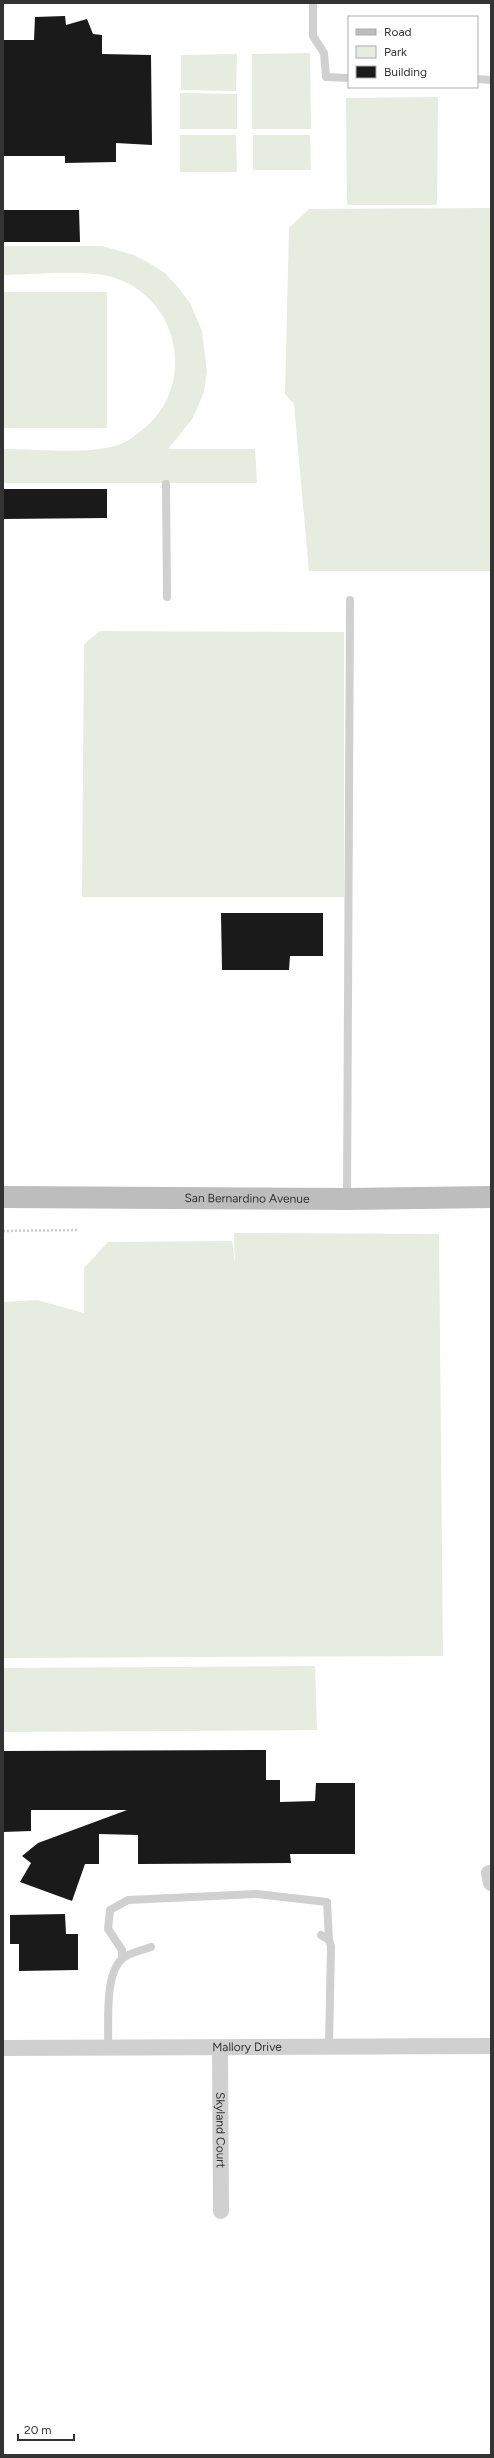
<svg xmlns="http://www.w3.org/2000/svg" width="494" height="2458" viewBox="0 0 494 2458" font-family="Figtree,sans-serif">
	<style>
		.green { fill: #e6ecdf }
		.building { fill: #1a1a1a }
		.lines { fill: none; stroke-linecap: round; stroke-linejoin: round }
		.path { stroke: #cdcdcd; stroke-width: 2.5; stroke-dasharray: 2 2; stroke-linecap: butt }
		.service { stroke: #d0d0d0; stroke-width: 8 }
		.minor { stroke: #d0d0d0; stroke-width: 16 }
		.secondary { stroke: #bdbdbd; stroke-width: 22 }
		.labels { text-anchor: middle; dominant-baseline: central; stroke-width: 4; stroke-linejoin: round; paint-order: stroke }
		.street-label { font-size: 12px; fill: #333; stroke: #fff }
	</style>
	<rect width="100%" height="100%" fill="#fff"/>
	<g class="green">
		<polygon points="310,53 311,129 252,129 252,54"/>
		<polygon points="237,54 236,91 181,90 181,55"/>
		<polygon points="180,93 237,94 237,129 180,129"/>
		<polygon points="438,97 437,205 347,205 346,98"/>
		<polygon points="180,135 236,135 237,172 180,172"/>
		<polygon points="253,135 310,135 311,170 253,170"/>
		<polygon points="491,208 491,571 309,571 294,404 285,394 289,228 309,209"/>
		<path d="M3,246H102L134,255L149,263L165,273L177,286L190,303L202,331L207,371L204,392L193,418L168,449H255L257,483H3V449C35,449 89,455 118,445C126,443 134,436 141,431C196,389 182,303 118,279C89,268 35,275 3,275Z"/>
		<rect x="3" y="292" width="104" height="136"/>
		<polygon points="100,631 344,632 344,897 82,897 84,644"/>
		<polygon points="234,1233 439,1234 443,1656 3,1658 3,1302 37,1300 84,1313 84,1268 108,1242 232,1241 235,1263"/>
		<polygon points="315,1666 317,1730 3,1732 3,1668"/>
	</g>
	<g class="building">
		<polygon points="65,16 66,25 87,19 93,34 102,35 102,54 151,55 152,145 116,143 116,162 65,163 65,156 3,156 3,40 34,40 35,17"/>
		<polygon points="3,210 79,210 80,242 3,242"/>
		<polygon points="3,489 107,489 107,518 3,519"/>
		<polygon points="221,913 323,913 323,956 290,956 289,970 222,970"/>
		<polygon points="266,1750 266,1780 280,1780 280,1802 315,1801 316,1783 355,1783 355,1854 290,1854 291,1863 138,1864 138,1835 99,1834 99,1864 85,1864 72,1901 20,1882 31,1863 22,1856 38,1843 127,1810 31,1810 31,1831 3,1832 3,1751"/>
		<polygon points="65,1914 66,1934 78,1934 78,1970 19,1971 19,1944 10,1944 10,1915"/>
	</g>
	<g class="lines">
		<polyline class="path" points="3,1231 77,1230"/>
		<g class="service">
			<polyline points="313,3 313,36 324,53 326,77 349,78"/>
			<polyline points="477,79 491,80"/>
			<polyline points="166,484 167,597"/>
			<polyline points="347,1199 350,600"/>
			<polyline points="321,1935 329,1940 331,1946 329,2047"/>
			<polyline points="122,1958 122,1950 108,1929 110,1910 128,1900 257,1894 327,1902 329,1940"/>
			<path d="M108,2048C109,2025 104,1975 122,1959C128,1953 143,1950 151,1947"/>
		</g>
		<g class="minor">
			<polyline points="489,1873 491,1883"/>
			<path id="s1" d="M3,2048L491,2046"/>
			<path id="s2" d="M220,2048L221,2211"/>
		</g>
		<path class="secondary" id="s3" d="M3,1197L347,1199L491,1197"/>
	</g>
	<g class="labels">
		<g class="street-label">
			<text stroke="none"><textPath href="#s3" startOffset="244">San Bernardino Avenue</textPath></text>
			<text stroke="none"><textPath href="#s1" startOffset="244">Mallory Drive</textPath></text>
			<text stroke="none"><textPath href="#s2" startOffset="82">Skyland Court</textPath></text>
		</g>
	</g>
	<rect width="494" height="2458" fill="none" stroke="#333333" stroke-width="8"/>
	<rect x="348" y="16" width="130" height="72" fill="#ffffff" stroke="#adadad"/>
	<rect x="356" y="29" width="20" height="6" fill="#bdbdbd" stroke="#adadad"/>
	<text x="384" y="36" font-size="12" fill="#333333">Road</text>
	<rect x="356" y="46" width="20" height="12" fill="#e6ecdf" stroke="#adadad"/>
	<text x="384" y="56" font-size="12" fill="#333333">Park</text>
	<rect x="356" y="66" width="20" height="12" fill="#1a1a1a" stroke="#adadad"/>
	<text x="384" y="76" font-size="12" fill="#333333">Building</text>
	<path d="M18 2434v6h56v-6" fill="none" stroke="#333333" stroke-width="2"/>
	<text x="24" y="2434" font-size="12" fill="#333333" stroke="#ffffff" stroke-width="3" paint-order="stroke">20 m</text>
</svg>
